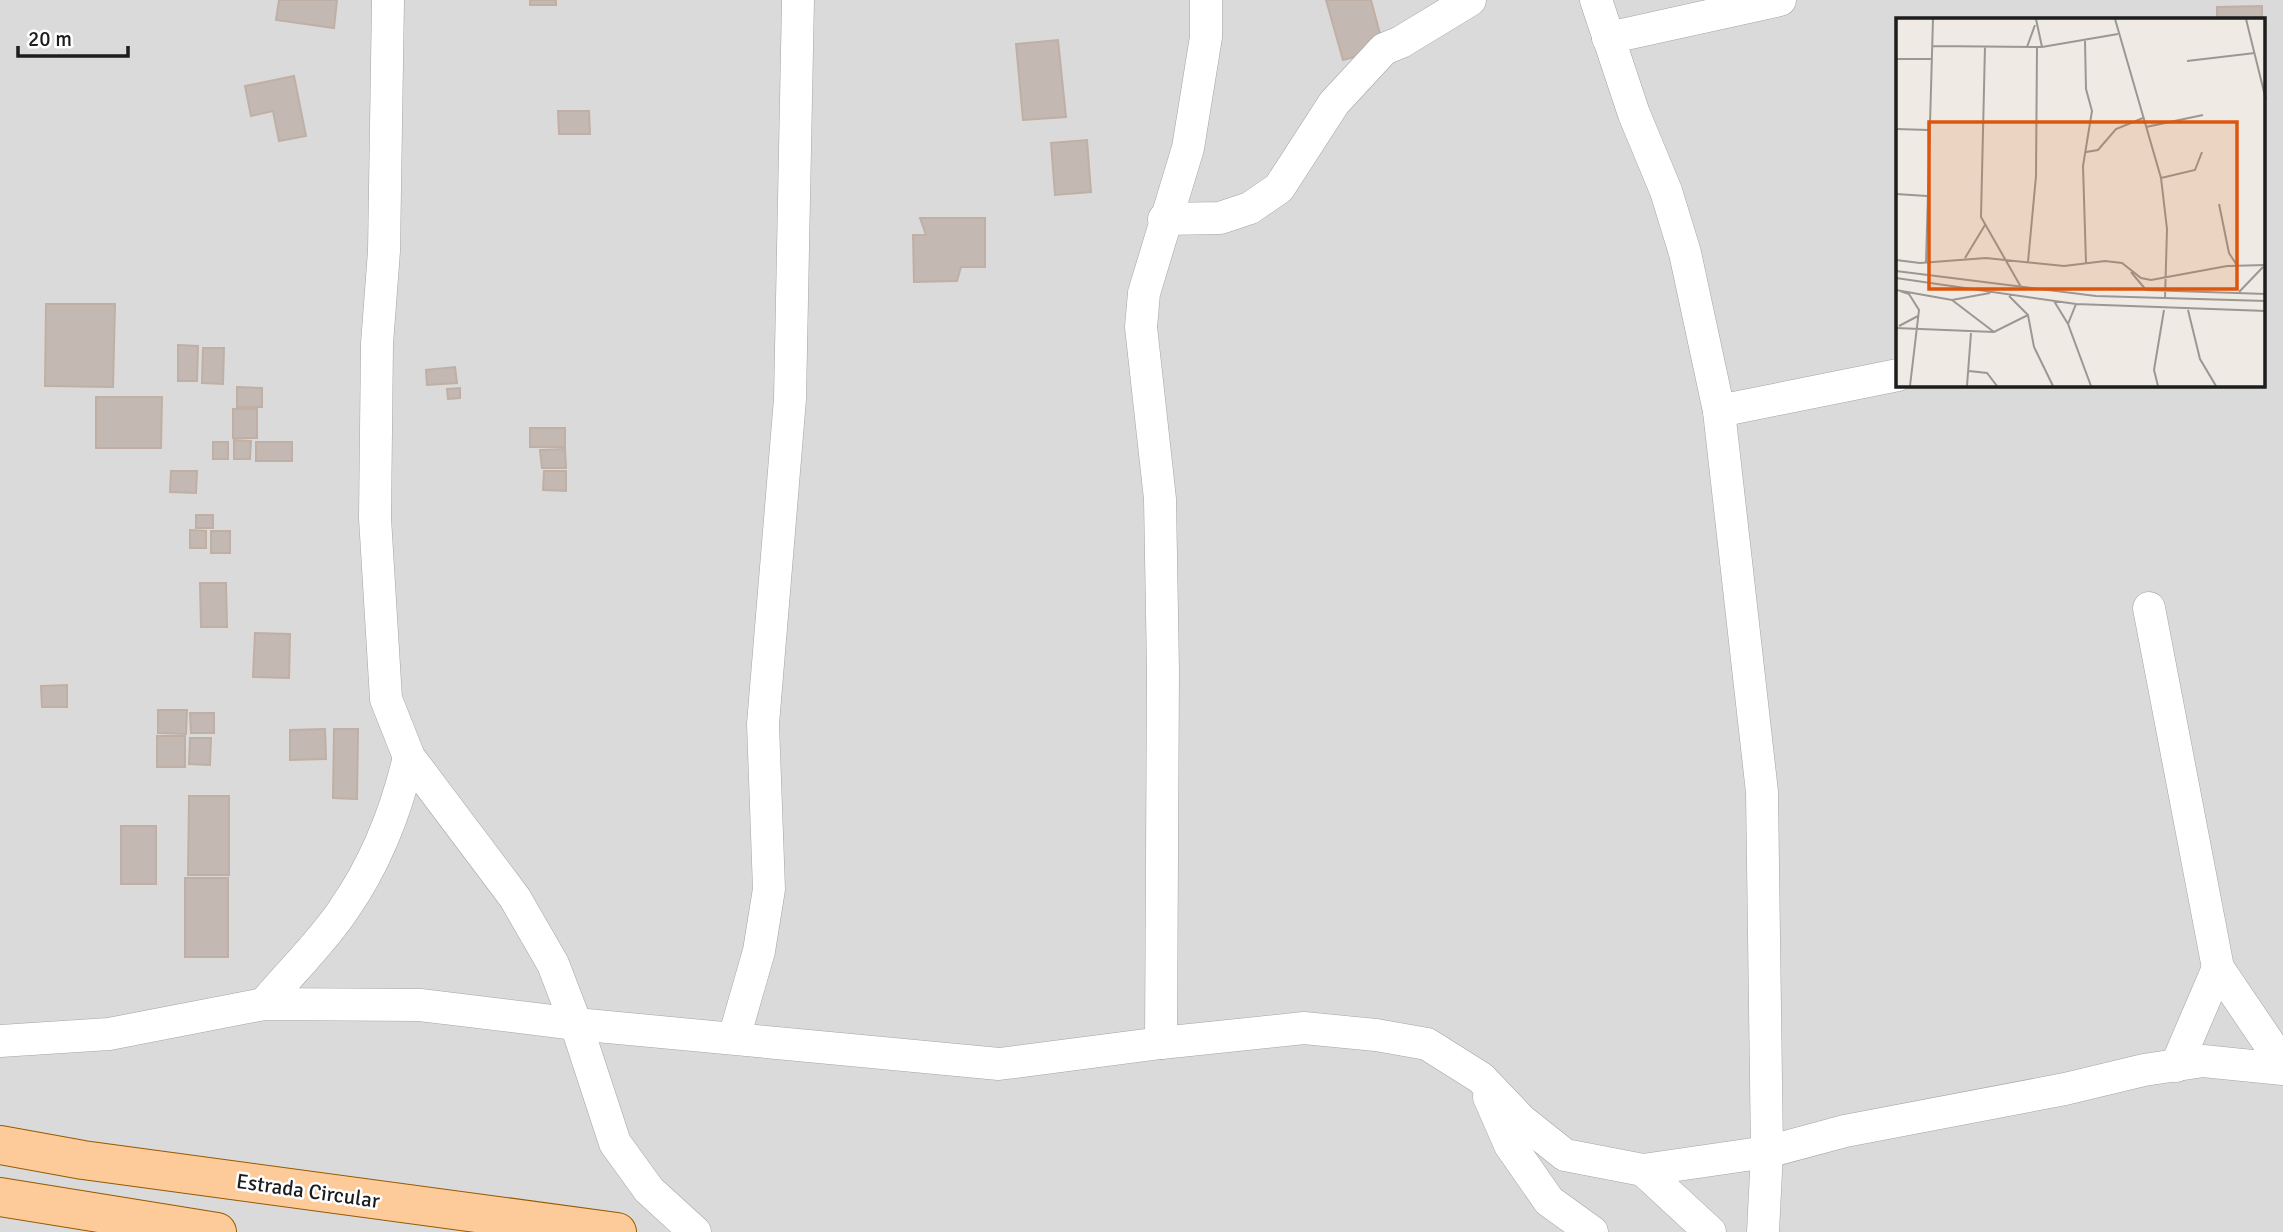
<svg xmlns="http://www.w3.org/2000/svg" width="2283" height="1232" viewBox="0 0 2283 1232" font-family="Signika,sans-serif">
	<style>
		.residential { fill: #dbdada; fill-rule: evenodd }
		.building { fill: #c3b9b2; stroke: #c0afa5; stroke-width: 2 }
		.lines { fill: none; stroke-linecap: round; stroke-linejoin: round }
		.street-casing { stroke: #a4a4a4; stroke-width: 33 }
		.primary-casing { stroke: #965900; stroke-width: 40 }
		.street { stroke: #fff; stroke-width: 32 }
		.primary { stroke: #fdca99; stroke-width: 38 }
		.labels { text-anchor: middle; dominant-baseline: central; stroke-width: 5; stroke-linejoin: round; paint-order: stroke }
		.street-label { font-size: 21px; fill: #1d1d1d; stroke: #fff }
		.inset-road { fill: none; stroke: #9b9894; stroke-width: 2 }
		.view { fill: #de560d; fill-opacity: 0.15; stroke: #de560d; stroke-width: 3.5 }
		.inset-edge { fill: none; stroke: #1d1d1d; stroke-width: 3.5 }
	</style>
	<rect width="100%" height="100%" fill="#efeae3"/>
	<path class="residential" d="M0,0H2283V1232H0ZM1898,19H2264V385H1898Z"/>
	<g class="building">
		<polygon points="279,0 337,0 334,28 276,20"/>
		<rect x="530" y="0" width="26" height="5"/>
		<polygon points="1326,0 1371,0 1384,49 1343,60"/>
		<polygon points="2262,6 2262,19 2217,19 2217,7"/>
		<polygon points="1058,40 1066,117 1023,120 1016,44"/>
		<polygon points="294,76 306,136 279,141 273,111 251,116 245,86"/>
		<polygon points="558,111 589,111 590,134 559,134"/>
		<polygon points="1087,140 1091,192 1055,195 1051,143"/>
		<polygon points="920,218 985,218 985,267 961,267 957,281 914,282 913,235 926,235"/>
		<polygon points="46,304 115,304 113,387 45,386"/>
		<polygon points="178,345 198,346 197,381 178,381"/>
		<polygon points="203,348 224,348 223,384 202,383"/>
		<polygon points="455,367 457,383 427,385 426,370"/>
		<polygon points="237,387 262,388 262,407 237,407"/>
		<polygon points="460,388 460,398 448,399 447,389"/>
		<polygon points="96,397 162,397 161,448 96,448"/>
		<rect x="233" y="409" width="24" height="29"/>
		<rect x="530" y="428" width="35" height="19"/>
		<polygon points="234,440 251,441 250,459 234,459"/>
		<rect x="213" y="442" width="15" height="17"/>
		<rect x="256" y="442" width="36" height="19"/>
		<polygon points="565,449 566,468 542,468 540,450"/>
		<polygon points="171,471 197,471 196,493 170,492"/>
		<polygon points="544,471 566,471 566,491 543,490"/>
		<rect x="196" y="515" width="17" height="13"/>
		<polygon points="190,530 206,531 206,548 190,548"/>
		<rect x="211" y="531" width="19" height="22"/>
		<polygon points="200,583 226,583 227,627 201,627"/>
		<polygon points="255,633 290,634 289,678 253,677"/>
		<polygon points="67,685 67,707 42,707 41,686"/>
		<polygon points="158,710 187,710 186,734 158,733"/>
		<polygon points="190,713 214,713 214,733 191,733"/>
		<polygon points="325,729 326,759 290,760 290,730"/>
		<polygon points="334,729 358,729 357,799 333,798"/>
		<rect x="157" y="736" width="28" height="31"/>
		<polygon points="190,738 211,738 210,765 189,764"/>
		<polygon points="189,796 229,796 229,875 188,875"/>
		<rect x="121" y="826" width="35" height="58"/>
		<rect x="185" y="878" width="43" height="79"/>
	</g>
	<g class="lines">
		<defs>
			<g id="street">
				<polyline points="388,0 384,251 377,344 375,518 386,699 409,757 515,898 553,964 576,1024 615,1143 649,1190 695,1232"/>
				<polyline points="1596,0 1634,114 1666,191 1685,253 1719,411 1762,792 1767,1152 1763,1232"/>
				<polyline points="1608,38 1780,0"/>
				<polyline points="1164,219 1220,218 1250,208 1279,188 1334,103 1384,49 1401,42 1470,0"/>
				<polyline points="1719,411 1898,375"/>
				<polyline points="2149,608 2218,968 2283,1064"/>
				<path d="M264,1004C289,974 323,941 344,909C376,863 396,812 409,757"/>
				<polyline points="734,1038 759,951 769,889 763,724 790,399 798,0"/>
				<polyline points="0,1041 109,1034 264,1004 420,1005 576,1024 999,1064 1161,1043 1304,1028 1376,1035 1427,1044 1481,1078 1521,1120 1565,1155 1643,1170 1767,1152 1845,1131 2065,1089 2144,1070 2203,1061 2283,1069"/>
				<polyline points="1161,1043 1163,670 1160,499 1141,327 1144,293 1188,148 1206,37 1206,0"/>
				<polyline points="2176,1066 2218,968"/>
				<polyline points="1489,1097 1510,1145 1549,1201 1592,1232"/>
				<polyline points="1643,1170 1710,1232"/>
			</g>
			<g id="primary">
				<polyline points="0,1145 83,1160 617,1232"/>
				<polyline points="0,1197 217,1232"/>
			</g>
		</defs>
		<use href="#street" class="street-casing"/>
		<use href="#primary" class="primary-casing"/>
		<use href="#street" class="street"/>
		<use href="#primary" class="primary"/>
	</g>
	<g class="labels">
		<g class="street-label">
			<text transform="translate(308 1191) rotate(8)">Estrada Circular</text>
		</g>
	</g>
	<g transform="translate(1896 18)">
		<rect width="369" height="369" fill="#efeae3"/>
		<path class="inset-road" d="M140,1L146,29M219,1L265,160L271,211L269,281M350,1L370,82M189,23L190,71L196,93L187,148L190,245M37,28L146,29L222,16M89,28L85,199L125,269M131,29L139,7M0,41H35M291,43L359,35M250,109L307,97M0,111L33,112M190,134L202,132L220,111L247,100M265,160L299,152L306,134M0,176L31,178M323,186L333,235L342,249M69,240L89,207M0,242L24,245L90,240L168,248L209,243L226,245L245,260L255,262L331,248L370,247M132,244L140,158L141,29M30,245L37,1M0,253L200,278L370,283M235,254L250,272L370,276M0,260L180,286L370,293M0,272L56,282L94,275M4,273L13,276L23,292L14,368M343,274L367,249M113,278L132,297L138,329L157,368M56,282L98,314M158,283L172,306L195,368M292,292L304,341L320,368M172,306L180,286M3,308L22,298M0,310L98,314L132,297M73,353L91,355L101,368M71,368L75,315M262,368L258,352L268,292"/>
		<path class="view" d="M33,104H341V271H33Z"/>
		<rect width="369" height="369" class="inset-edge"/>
	</g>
	<path d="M18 46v10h110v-10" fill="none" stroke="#1d1d1d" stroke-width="3.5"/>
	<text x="28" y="46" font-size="21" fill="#1d1d1d" stroke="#ffffff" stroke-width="5" paint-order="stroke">20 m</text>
</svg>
